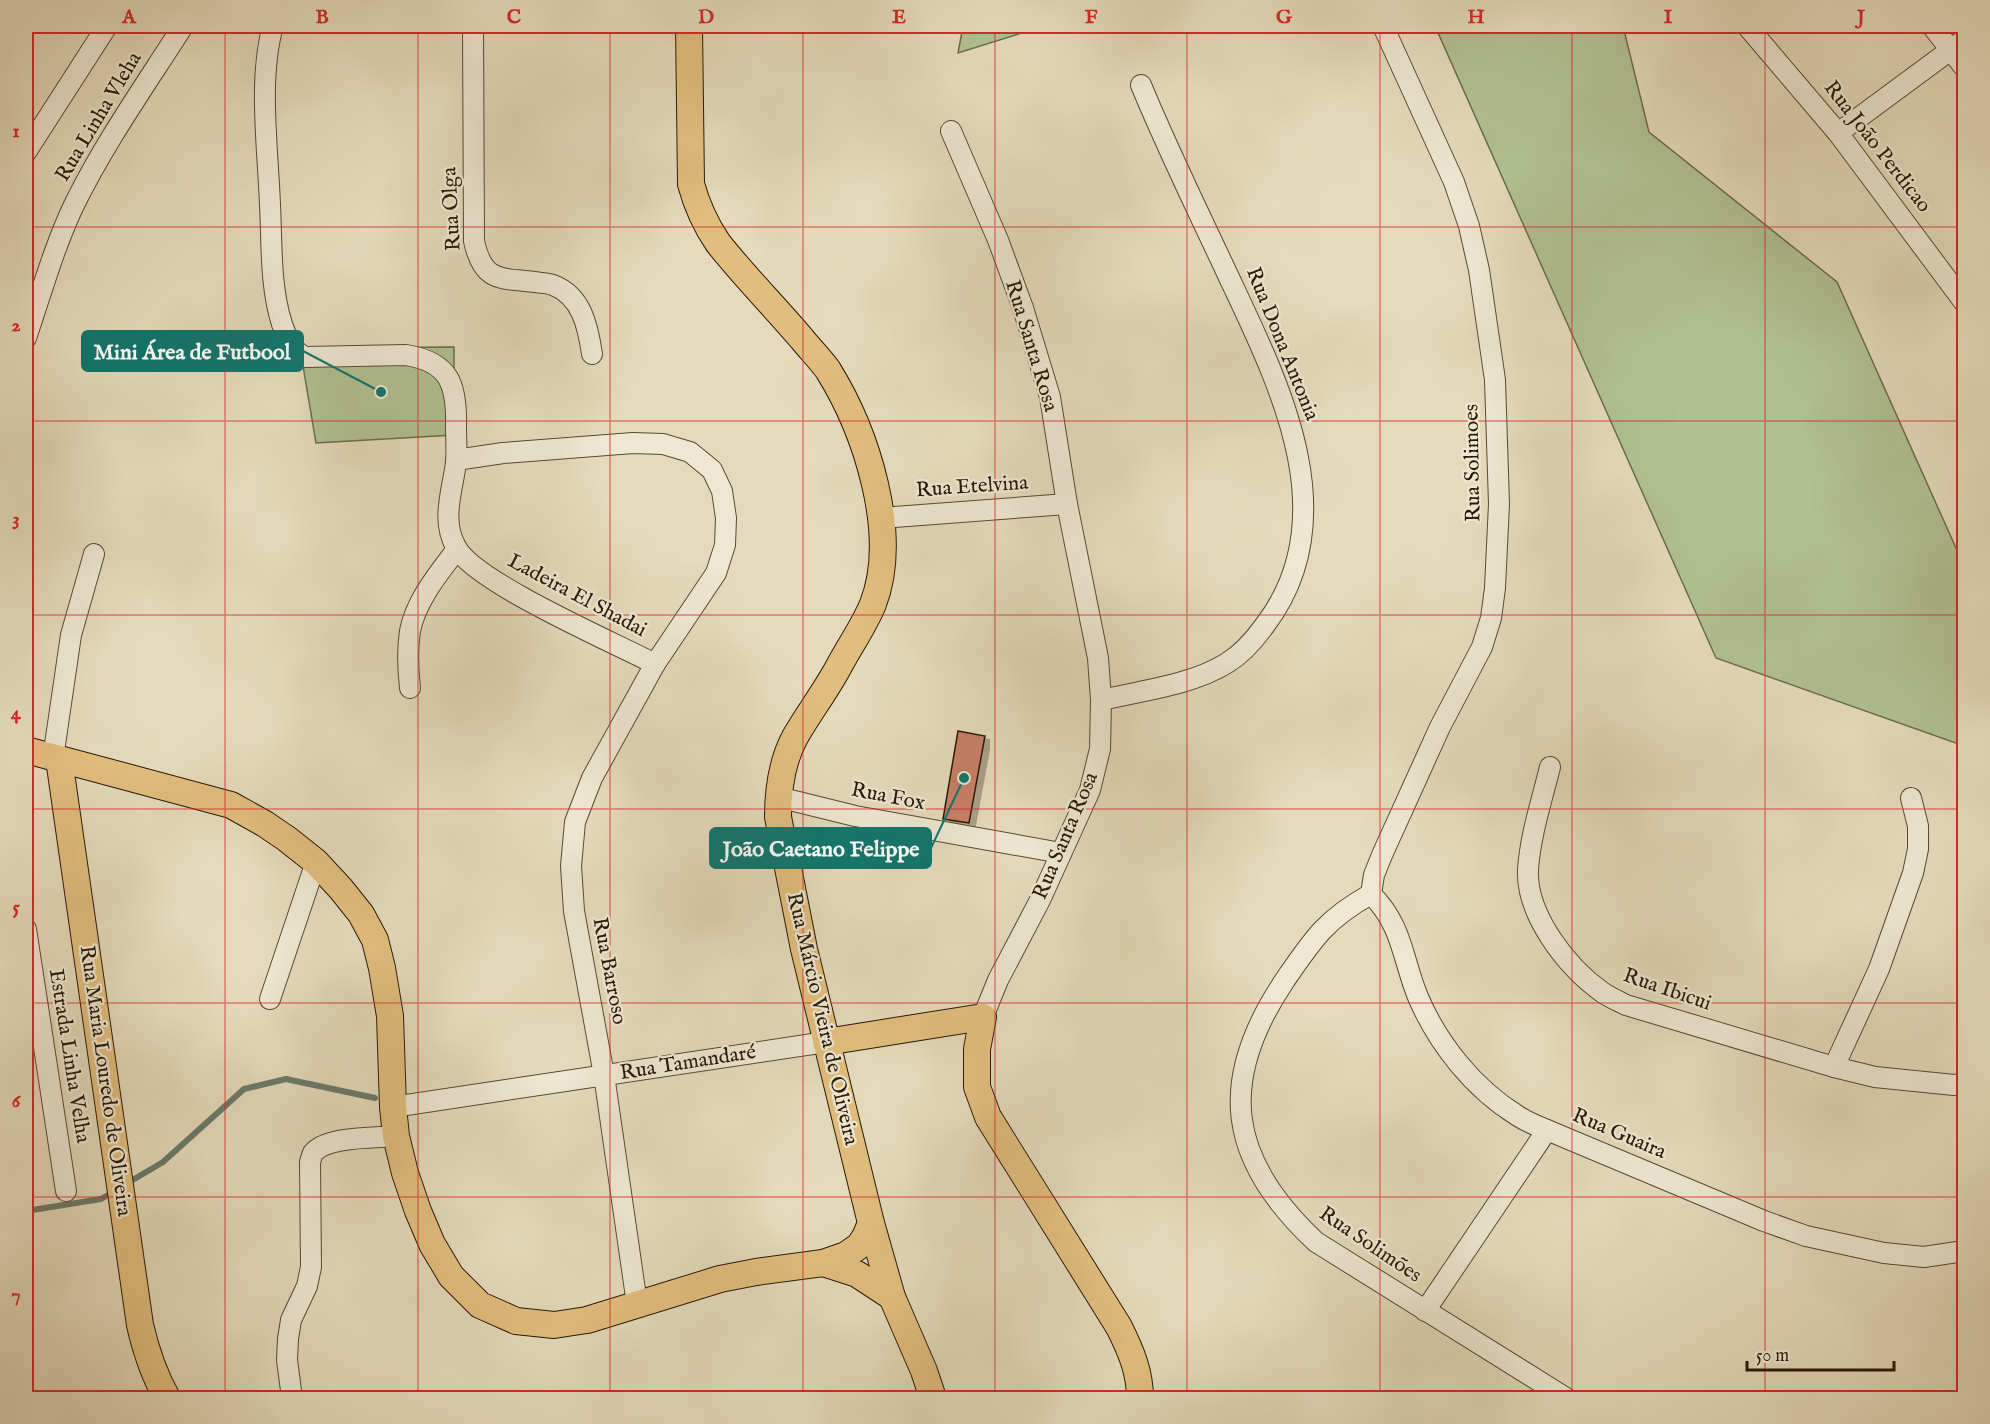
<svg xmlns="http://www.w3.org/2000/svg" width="1990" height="1424" viewBox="0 0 1990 1424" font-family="'IM FELL English',serif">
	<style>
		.green { fill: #b1c193; stroke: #6c6d4c; stroke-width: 1.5 }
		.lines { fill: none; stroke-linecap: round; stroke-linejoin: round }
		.stream { stroke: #6a7a6b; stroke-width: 6 }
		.building { fill: #c88067; stroke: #281906; stroke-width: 1.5; filter: url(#shadow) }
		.minor-casing { stroke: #574a34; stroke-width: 22 }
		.major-casing { stroke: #281906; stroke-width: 28 }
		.minor { stroke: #eee8d3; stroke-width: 20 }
		.major { stroke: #e2be7e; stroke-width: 26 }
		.grid { fill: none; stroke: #d62828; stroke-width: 1.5; stroke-opacity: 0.55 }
		.labels { text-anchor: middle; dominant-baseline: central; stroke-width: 4.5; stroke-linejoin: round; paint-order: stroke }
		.street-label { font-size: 21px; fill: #281906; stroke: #eee8d3 }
		.leader { fill: none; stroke: #0f766e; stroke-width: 2 }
		.callout-dot { fill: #0f766e; stroke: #eee8d3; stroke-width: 2 }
		.callout { fill: #0f766e; stroke: #0f766e; stroke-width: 2 }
		.callout-label { font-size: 22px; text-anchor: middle; font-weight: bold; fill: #fff }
		.neatline { fill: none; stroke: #d62828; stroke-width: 2 }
		.grid-label { font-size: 20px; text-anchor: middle; font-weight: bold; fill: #d62828 }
	</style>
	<defs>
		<filter id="shadow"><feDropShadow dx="6" dy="4" stdDeviation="0" flood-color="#0004"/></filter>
	</defs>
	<rect width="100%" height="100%" fill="#e5dbbc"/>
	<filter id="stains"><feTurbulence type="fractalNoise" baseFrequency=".00333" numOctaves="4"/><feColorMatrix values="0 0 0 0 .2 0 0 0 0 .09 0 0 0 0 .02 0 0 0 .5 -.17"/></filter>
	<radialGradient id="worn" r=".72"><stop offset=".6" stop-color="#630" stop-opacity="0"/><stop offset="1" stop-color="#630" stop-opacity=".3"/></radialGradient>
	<g class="green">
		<polygon points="963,26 1044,26 958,53"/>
		<polygon points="1435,26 1623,26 1649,132 1837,282 1964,566 1964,746 1716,658"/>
		<polygon points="454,347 454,435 316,443 300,348"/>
	</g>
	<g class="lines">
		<g class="stream">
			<polyline points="126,1184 163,1162 244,1089 286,1079 375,1098"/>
			<polyline points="26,1211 101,1199 115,1191"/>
		</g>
	</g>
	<polygon class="building" points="958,731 985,736 969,823 943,819"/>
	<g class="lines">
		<defs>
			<g id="minor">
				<path d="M273,26C258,78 268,150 270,205C272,244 270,287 282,324C287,338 291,350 305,357L406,355C450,362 457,385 456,426C456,438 457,451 456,463C452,492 441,520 456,547C474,582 615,643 655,664L716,573L725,545L726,518L722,491L712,470L690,452L663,444L633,443L503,453L456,460"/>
				<path d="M473,26L474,241C483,282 499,278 535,282C540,283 548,283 553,285C582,296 588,327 592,354"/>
				<polyline points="1747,26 1838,133 1964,302"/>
				<polyline points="1932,26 1964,67"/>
				<polyline points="951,131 998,240 1023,308 1050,397 1067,504 1098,658 1101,700 1100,749 1090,790 1040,900 998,980 983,1017"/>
				<polyline points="1838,133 1964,40"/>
				<polyline points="26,152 107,26"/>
				<path d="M26,338C41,294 54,247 74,205C105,142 146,84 183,26"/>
				<polyline points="881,518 1067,504"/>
				<path d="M410,688C408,670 407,650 410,631C416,600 439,573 457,549"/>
				<path d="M1101,700C1141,691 1192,685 1227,663C1242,654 1255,639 1265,625C1349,515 1276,378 1226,271C1197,209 1167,148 1141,85"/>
				<polyline points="53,758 71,635 94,554"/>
				<path d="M1550,767C1542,800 1530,836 1528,870C1526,915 1567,967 1602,992C1609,997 1618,1001 1626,1005L1834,1067L1875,1077L1954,1085L1964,1083"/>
				<polyline points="778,797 855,816 1061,853"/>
				<polyline points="1371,894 1374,875 1382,855 1440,727 1482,647 1491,618 1495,588 1499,504 1495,380 1479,270 1469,226 1454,182 1383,26"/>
				<path d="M1371,894C1403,926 1402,958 1418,997C1438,1044 1474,1089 1518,1116C1527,1122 1537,1126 1547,1130L1764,1221L1806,1236L1884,1253L1924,1257L1964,1251"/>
				<path d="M1371,894C1326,919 1313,939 1285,980C1217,1081 1227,1159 1316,1242L1566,1398"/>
				<polyline points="26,929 66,1191"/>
				<polyline points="270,999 316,862"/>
				<polyline points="1834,1067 1879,969 1913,873 1918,849 1918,826 1911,798"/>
				<polyline points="393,1107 826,1042"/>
				<polyline points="637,1304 604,1075 574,911 571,866 575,822 592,778 655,664"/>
				<polyline points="1425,1311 1547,1130"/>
				<path d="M292,1398L287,1360L288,1339L291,1320L307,1286L311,1267L310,1162C311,1159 312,1155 313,1153C326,1136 376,1138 396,1136"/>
			</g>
			<g id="major">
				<path d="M689,26L691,184C697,206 705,224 718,243C744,276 774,306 802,339C810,349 820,359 828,370C866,431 900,534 873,604C864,626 849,647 838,668C825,692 808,714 795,737C782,761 778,790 778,817L804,949L871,1223L892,1297L924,1371L933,1398"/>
				<polyline points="26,750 231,805 265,824 287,839 316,862 341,889 361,914 375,940 382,968 390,1016 393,1107 396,1136 405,1173 418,1211 432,1244 451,1276 480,1305 516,1321 554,1325 587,1320 720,1279 756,1272 823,1263 846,1255 859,1246 865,1237 871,1223"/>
				<path d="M59,759L140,1325C146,1351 154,1375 167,1398"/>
				<path d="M826,1042L983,1017L977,1049V1087L988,1117L1119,1327C1131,1351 1140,1372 1140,1398"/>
				<polyline points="823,1263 857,1274 892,1297"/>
			</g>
		</defs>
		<use href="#minor" class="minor-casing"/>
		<use href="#major" class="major-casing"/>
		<use href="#minor" class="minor"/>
		<use href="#major" class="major"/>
	</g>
	<path class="grid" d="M225,26V1398M418,26V1398M610,26V1398M803,26V1398M995,26V1398M1187,26V1398M1380,26V1398M1572,26V1398M1765,26V1398M26,227H1964M26,421H1964M26,615H1964M26,809H1964M26,1003H1964M26,1197H1964"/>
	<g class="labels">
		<g class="street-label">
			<text transform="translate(99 117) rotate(-59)">Rua Linha Vleha</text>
			<text transform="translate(1877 147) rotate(52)">Rua João Perdicao</text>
			<text transform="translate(452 209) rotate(-93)">Rua Olga</text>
			<text transform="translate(1282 344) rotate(68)">Rua Dona Antonia</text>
			<text transform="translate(1031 346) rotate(73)">Rua Santa Rosa</text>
			<text transform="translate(1473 463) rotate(-91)">Rua Solimoes</text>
			<text transform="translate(972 487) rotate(-4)">Rua Etelvina</text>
			<text transform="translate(577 596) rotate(28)">Ladeira El Shadai</text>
			<text transform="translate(888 797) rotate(11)">Rua Fox</text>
			<text transform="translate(1066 836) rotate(-67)">Rua Santa Rosa</text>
			<text transform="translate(609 971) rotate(79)">Rua Barroso</text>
			<text transform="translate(1667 990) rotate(19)">Rua Ibicui</text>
			<text transform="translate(822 1019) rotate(77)">Rua Márcio Vieira de Oliveira</text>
			<text transform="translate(69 1056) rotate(81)">Estrada Linha Velha</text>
			<text transform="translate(688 1063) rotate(-9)">Rua Tamandaré</text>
			<text transform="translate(105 1081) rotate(82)">Rua Maria Louredo de Oliveira</text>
			<text transform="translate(1619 1134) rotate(23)">Rua Guaira</text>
			<text transform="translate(1370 1245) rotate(34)">Rua Solimões</text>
		</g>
	</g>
	<path class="leader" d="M381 392L303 351M964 778L931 848"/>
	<g class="callout-dot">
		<circle cx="381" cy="392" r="6"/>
		<circle cx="964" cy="778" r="6"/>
	</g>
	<g class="callout">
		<rect x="82" y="331" width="221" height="40" rx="6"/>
		<rect x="710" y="828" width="221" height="40" rx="6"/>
	</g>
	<g class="callout-label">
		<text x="192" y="359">Mini Área de Futbool</text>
		<text x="821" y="856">João Caetano Felippe</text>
	</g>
	<rect width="1990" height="1424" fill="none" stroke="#e5dbbc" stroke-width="66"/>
	<path d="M1747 1361v9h147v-9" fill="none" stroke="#281906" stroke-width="3"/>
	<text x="1756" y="1361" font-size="18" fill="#281906" stroke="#eee8d3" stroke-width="4.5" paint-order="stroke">50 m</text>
	<rect x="33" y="33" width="1924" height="1358" class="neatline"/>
	<g class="grid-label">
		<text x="129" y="23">A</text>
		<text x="322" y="23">B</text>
		<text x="514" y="23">C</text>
		<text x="706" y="23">D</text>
		<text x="899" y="23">E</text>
		<text x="1091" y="23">F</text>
		<text x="1284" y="23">G</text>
		<text x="1476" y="23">H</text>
		<text x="1668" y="23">I</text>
		<text x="1861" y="23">J</text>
		<text x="16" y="137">1</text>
		<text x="16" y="331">2</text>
		<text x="16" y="525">3</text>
		<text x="16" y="719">4</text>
		<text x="16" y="913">5</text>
		<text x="16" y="1107">6</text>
		<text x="16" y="1301">7</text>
	</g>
	<rect width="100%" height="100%" filter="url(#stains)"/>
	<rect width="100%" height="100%" fill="url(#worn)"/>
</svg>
